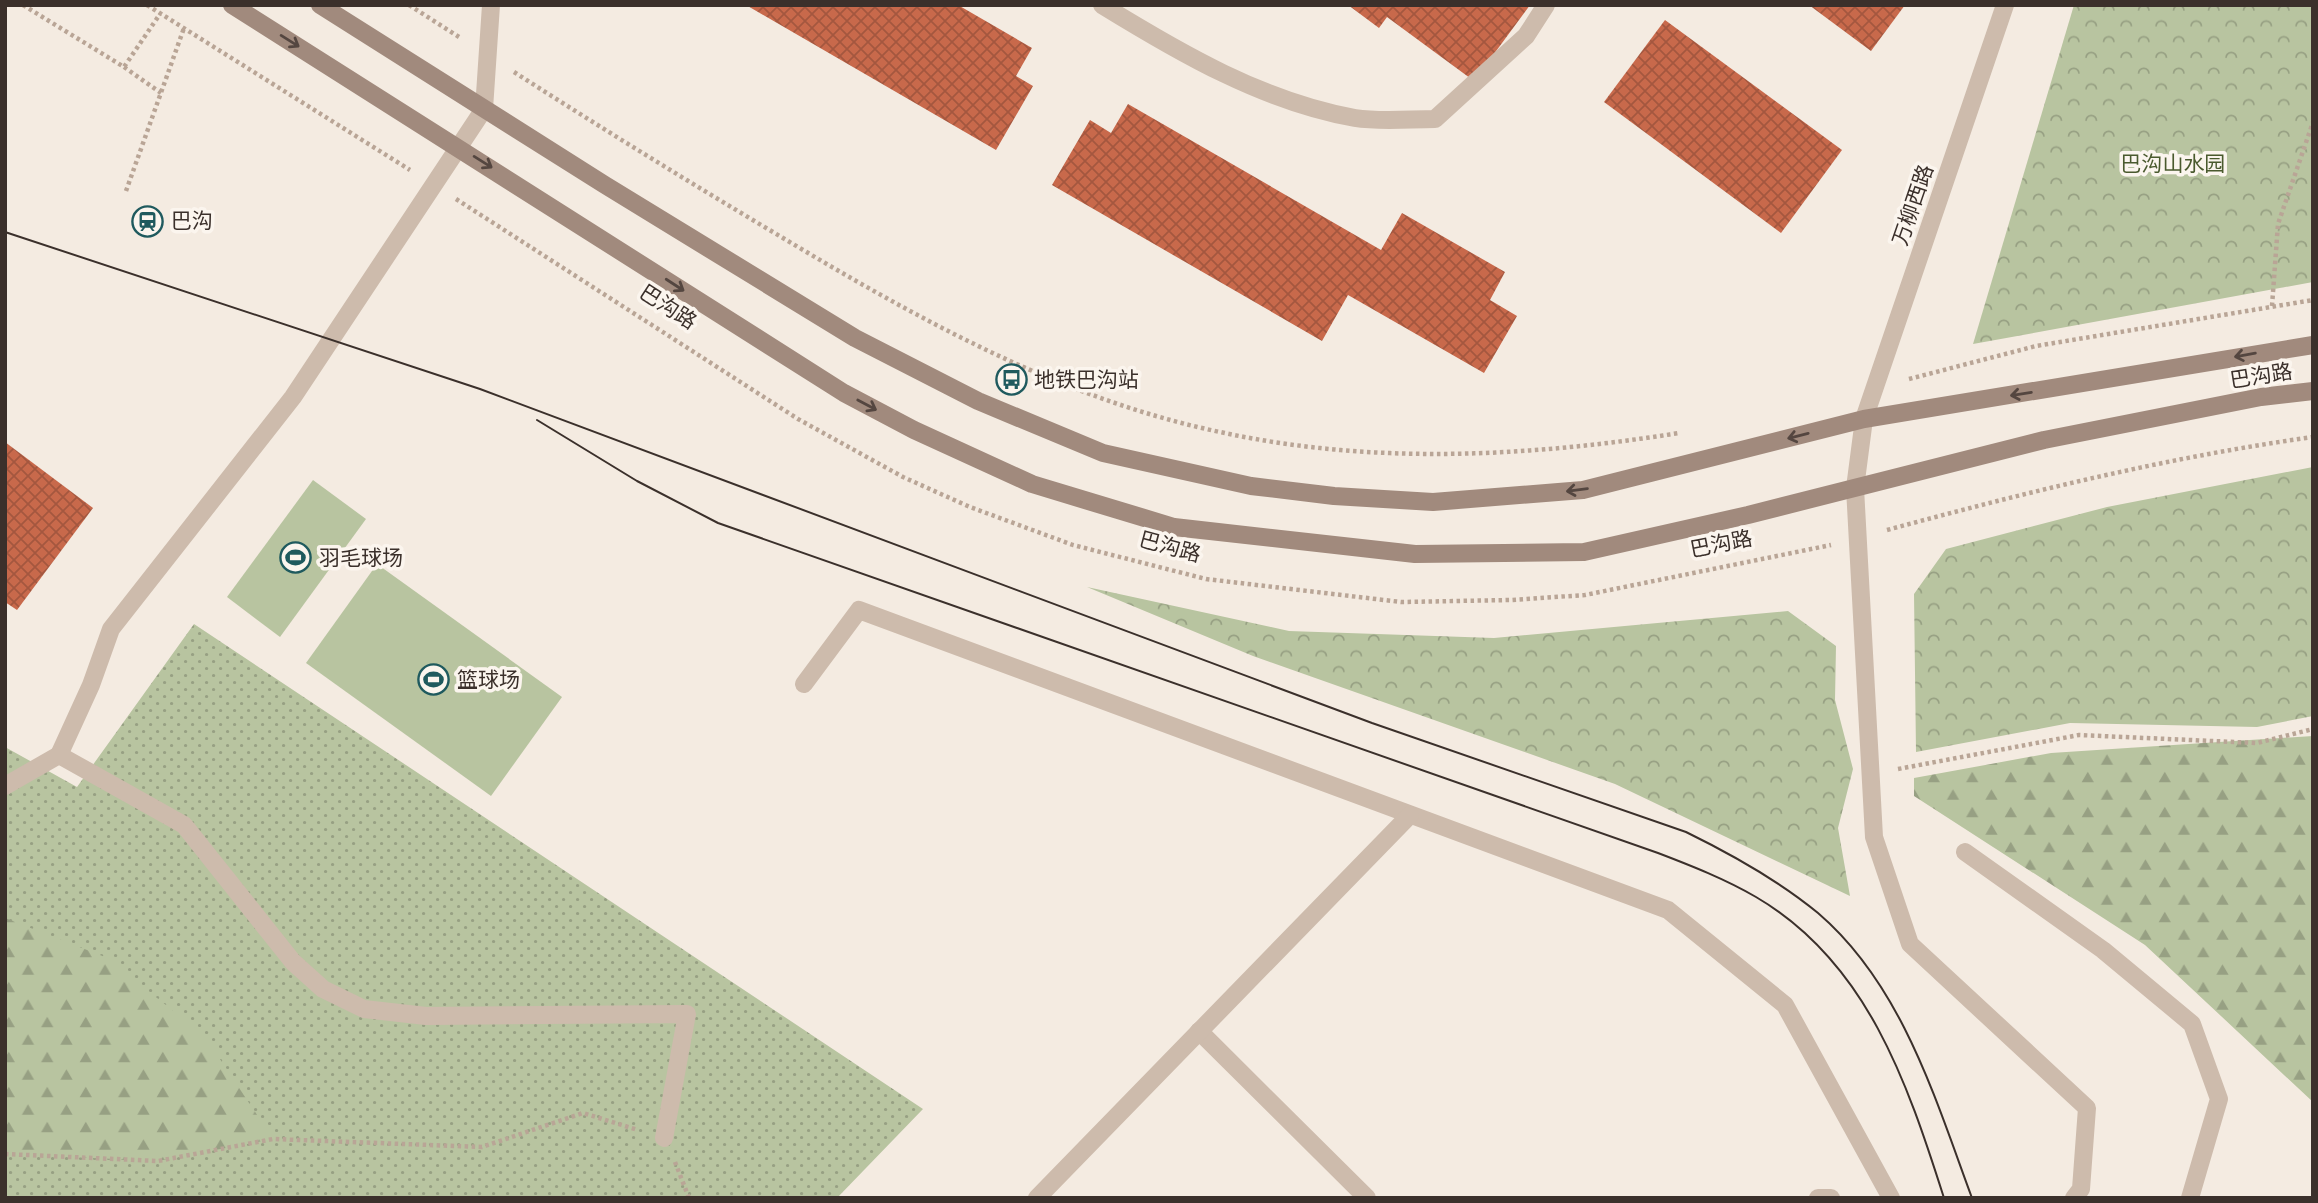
<svg xmlns="http://www.w3.org/2000/svg" width="2318" height="1203" viewBox="0 0 2318 1203" font-family="'DejaVu Sans','Noto Sans SC',sans-serif">
	<style>
		.grass { fill: url(#grass-dots) }
		.forest { fill: url(#forest-firs) }
		.park { fill: url(#park-crowns) }
		.pitch { fill: #b8c4a0 }
		.building { fill: url(#building-cross-hatch) }
		.lines { fill: none; stroke-linecap: round; stroke-linejoin: round }
		.path { stroke: #b9a596; stroke-width: 4.5; stroke-dasharray: 3.5 3.5; stroke-linecap: butt }
		.service { stroke: #cdbbac; stroke-width: 18 }
		.minor { stroke: #cdbbac; stroke-width: 18 }
		.tertiary { stroke: #cdbbac; stroke-width: 18 }
		.secondary { stroke: #a18a7d; stroke-width: 18 }
		.tram { stroke: #3b302b; stroke-width: 2 }
		.oneway { stroke: #544640 }
		.labels { text-anchor: middle; dominant-baseline: central; stroke-width: 7; stroke-linejoin: round; paint-order: stroke }
		.park-label { font-size: 21px; fill: #4a5a2e; stroke: #fbf5ee }
		.street-label { font-size: 21px; fill: #3b302b; stroke: #fbf5ee }
		.poi-label { font-size: 21px; fill: #3b302b; stroke: #fbf5ee; text-anchor: start }
	</style>
	<defs>
		<pattern id="grass-dots" width="8" height="8" patternUnits="userSpaceOnUse" patternTransform="scale(1.75)"><rect width="8" height="8" fill="#b8c4a0"/><path d="M2 2h.1M6 6h.1" fill="none" stroke="#97a083" stroke-width="1.8" stroke-linecap="round"/></pattern>
		<pattern id="forest-firs" width="22" height="20" patternUnits="userSpaceOnUse" patternTransform="scale(1.75)"><rect width="22" height="20" fill="#b8c4a0"/><path d="M5 1l3.5 6h-7zM16 11l3.5 6h-7z" fill="#97a083"/></pattern>
		<pattern id="park-crowns" width="20" height="18" patternUnits="userSpaceOnUse" patternTransform="scale(1.75)"><rect width="20" height="18" fill="#b8c4a0"/><path d="M2 6a3 3 0 1 1 6 0M12 15a3 3 0 1 1 6 0" fill="none" stroke="#97a083"/></pattern>
		<pattern id="building-cross-hatch" width="8" height="8" patternUnits="userSpaceOnUse" patternTransform="scale(1.75)"><rect width="8" height="8" fill="#c8694b"/><path d="M0 0l8 8M0 8l8-8" fill="none" stroke="#a4573f"/></pattern>
	</defs>
	<rect width="100%" height="100%" fill="#f4ebe1"/>
	<polygon class="grass" points="194,624 923,1109 837,1198 5,1198 5,747 77,787"/>
	<g class="forest">
		<polygon points="2313,736 2313,1102 2145,945 1914,796 1914,778 2051,753"/>
		<polygon points="5,918 105,957 204,1035 273,1139 158,1161 5,1154"/>
	</g>
	<g class="park">
		<polygon points="2074,5 2313,5 2313,282 1973,344"/>
		<polygon points="2313,467 2313,716 2257,727 2070,723 1916,752 1914,594 1946,549 2107,507"/>
		<polygon points="1087,587 1289,631 1494,638 1788,611 1836,646 1835,700 1853,769 1838,828 1850,896 1615,784 1253,656"/>
	</g>
	<g class="pitch">
		<polygon points="313,480 366,519 280,637 227,597"/>
		<polygon points="377,564 562,697 491,796 306,663"/>
	</g>
	<g class="building">
		<polygon points="746,5 958,5 1032,48 1016,76 1033,86 996,150"/>
		<polygon points="1348,5 1530,5 1474,81 1387,17 1379,28"/>
		<polygon points="1809,5 1905,5 1871,51"/>
		<polygon points="1665,20 1842,150 1781,233 1604,102"/>
		<polygon points="1128,104 1381,250 1402,213 1505,272 1490,300 1517,316 1484,373 1348,295 1322,341 1052,185 1090,120 1111,133"/>
		<polygon points="5,442 93,508 17,610 5,602"/>
	</g>
	<g class="lines">
		<g class="path">
			<polyline points="23,5 124,67 160,14"/>
			<polyline points="147,5 410,170"/>
			<polyline points="409,5 459,37"/>
			<polyline points="124,67 161,93"/>
			<path d="M514,72C603,129 692,184 783,238C920,320 1062,399 1220,432C1371,465 1527,457 1679,433"/>
			<polyline points="126,191 184,28"/>
			<polyline points="456,199 798,419 903,477 970,507 1073,545 1206,579 1401,602 1512,600 1585,595 1831,545"/>
			<polyline points="2272,306 2278,224 2313,122"/>
			<polyline points="1909,379 2036,346 2313,300"/>
			<path d="M1887,530C2027,492 2169,457 2313,437"/>
			<polyline points="1898,769 2079,735 2257,743 2313,729"/>
			<polyline points="5,1154 158,1161 273,1139 482,1147 583,1113 638,1130"/>
			<polyline points="675,1162 689,1198"/>
		</g>
		<g class="service">
			<polyline points="59,755 91,685 111,629 293,397 484,109"/>
			<polyline points="1965,852 2103,950 2192,1024 2219,1099 2190,1198"/>
			<polyline points="1818,1198 1831,1198"/>
		</g>
		<g class="minor">
			<path d="M1102,5C1180,53 1264,102 1355,118C1380,122 1410,119 1435,119L1526,36L1546,5"/>
			<polyline points="1864,419 1855,488 1874,837 1910,944 2087,1108 2081,1189 2074,1198"/>
			<polyline points="804,684 859,610 1668,910 1785,1005 1891,1198"/>
			<polyline points="5,786 59,755 184,825 293,962 323,989 364,1009 426,1016 687,1014 664,1138"/>
			<polyline points="1199,1031 1367,1198"/>
			<polyline points="1037,1198 1410,815"/>
		</g>
		<g class="tertiary">
			<polyline points="484,109 491,5"/>
			<polyline points="1864,419 2005,5"/>
		</g>
		<g class="secondary">
			<polyline points="232,5 844,393 914,430 1032,484 1174,527 1415,554 1584,552 1748,515 2044,440 2261,397 2313,391"/>
			<polyline points="320,5 605,185 855,338 978,401 1103,453 1251,486 1334,496 1433,502 1583,490 1864,419 2313,345"/>
		</g>
		<g class="tram">
			<path d="M5,232L480,389L1372,723L1686,832C1733,855 1778,880 1818,913C1902,985 1935,1098 1972,1198"/>
			<path d="M537,420L637,481L718,523L1658,853C1692,866 1725,879 1756,897C1867,962 1907,1082 1944,1198"/>
		</g>
	</g>
	<defs><path id="oneway-shaft" d="M-6 0H5M1.5-3L5.5 0L1.5 3" fill="none" stroke-width="1.6" stroke-linecap="round" stroke-linejoin="round" transform="scale(1.75)"/></defs>
	<g class="oneway">
		<use href="#oneway-shaft" transform="translate(290 41) rotate(32)"/>
		<use href="#oneway-shaft" transform="translate(483 162) rotate(32)"/>
		<use href="#oneway-shaft" transform="translate(675 285) rotate(33)"/>
		<use href="#oneway-shaft" transform="translate(2245 355) rotate(170)"/>
		<use href="#oneway-shaft" transform="translate(2021 394) rotate(171)"/>
		<use href="#oneway-shaft" transform="translate(867 405) rotate(28)"/>
		<use href="#oneway-shaft" transform="translate(1798 436) rotate(166)"/>
		<use href="#oneway-shaft" transform="translate(1577 490) rotate(173)"/>
	</g>
	<defs>
		<symbol id="station-ring" viewBox="-11 -11 22 22"><circle r="9.5" fill="#fbf5ee" stroke="#1f5a5e" stroke-width="1.5"/><path d="M-3-6H3Q5-6 5-4V2Q5 4 3 4L4.5 6H3L1.5 4h-3L-3 6H-4.5L-3 4Q-5 4-5 2V-4Q-5-6-3-6ZM-3.5-4v3h7v-3ZM-3.5 1v1.5H-2V1ZM2 1v1.5H3.5V1Z" fill="#1f5a5e"/></symbol>
		<symbol id="bus-ring" viewBox="-11 -11 22 22"><circle r="9.5" fill="#fbf5ee" stroke="#1f5a5e" stroke-width="1.5"/><path d="M-5-6H5V4H4V6H2V4H-2V6H-4V4H-5ZM-3.5-4V0h7V-4ZM-3.5 1.2v1.5H-2V1.2ZM2 1.2v1.5H3.5V1.2Z" fill="#1f5a5e"/></symbol>
		<symbol id="stadium-ring" viewBox="-11 -11 22 22"><circle r="9.5" fill="#fbf5ee" stroke="#1f5a5e" stroke-width="1.5"/><path d="M0-5a6.5 5 0 1 0 0 10a6.5 5 0 1 0 0-10ZM-3.5-1.8h7v3.6h-7Z" fill="#1f5a5e"/></symbol>
	</defs>
	<g fill-rule="evenodd">
		<use href="#station-ring" x="130" y="204" width="35" height="35"/>
		<use href="#bus-ring" x="994" y="362" width="35" height="35"/>
		<use href="#stadium-ring" x="278" y="540" width="35" height="35"/>
		<use href="#stadium-ring" x="416" y="662" width="35" height="35"/>
	</g>
	<g class="labels">
		<g class="park-label">
			<text x="2173" y="164">巴沟山水园</text>
		</g>
		<g class="street-label">
			<text transform="translate(1913 205) rotate(-71)">万柳西路</text>
			<text transform="translate(668 307) rotate(33)">巴沟路</text>
			<text transform="translate(2261 376) rotate(-9)">巴沟路</text>
			<text transform="translate(1721 544) rotate(-11)">巴沟路</text>
			<text transform="translate(1170 547) rotate(15)">巴沟路</text>
		</g>
		<g class="poi-label">
			<text x="171" y="221">巴沟</text>
			<text x="1034" y="380">地铁巴沟站</text>
			<text x="319" y="558">羽毛球场</text>
			<text x="457" y="680">篮球场</text>
		</g>
	</g>
	<rect width="2318" height="1203" fill="none" stroke="#3b302b" stroke-width="14"/>
</svg>
